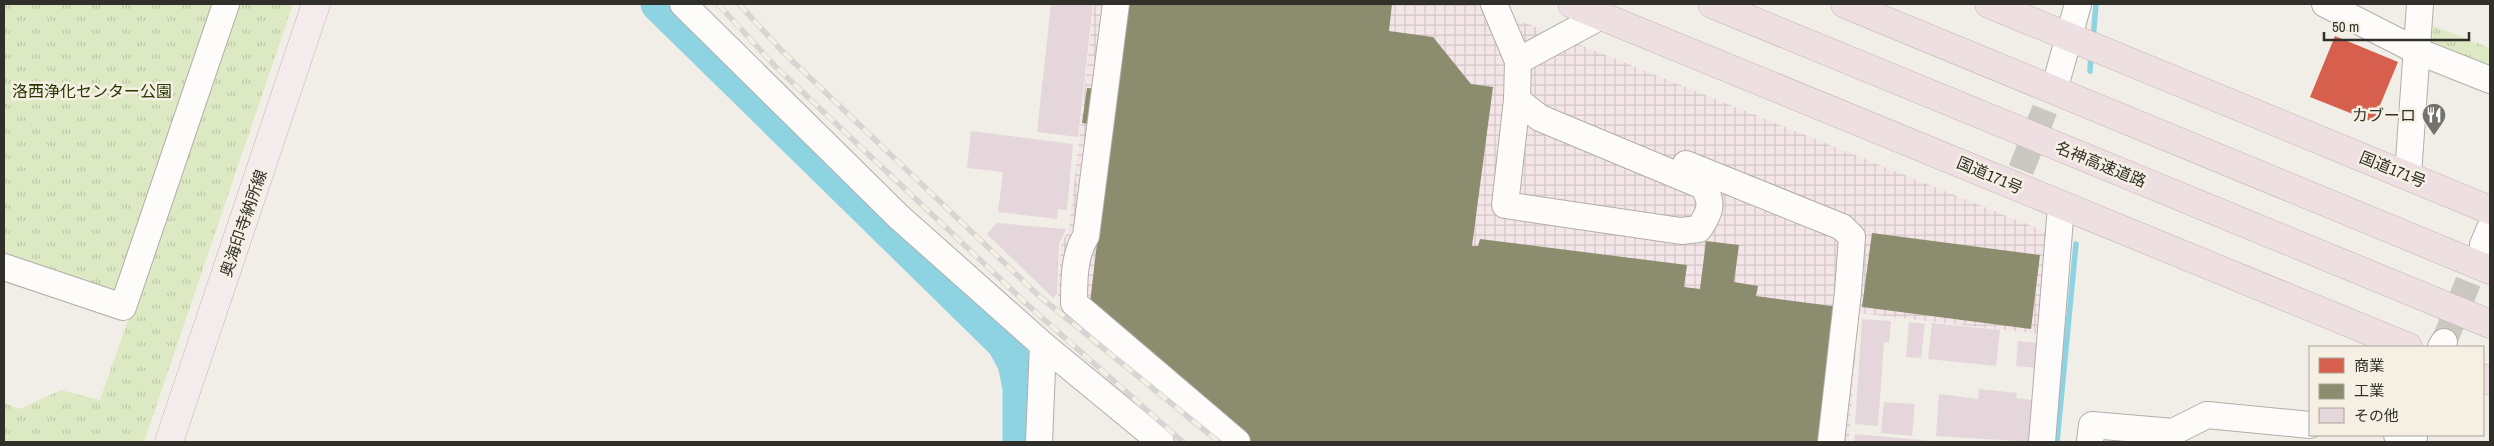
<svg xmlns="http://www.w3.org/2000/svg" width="2494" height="446" viewBox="0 0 2494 446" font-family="'Archivo Narrow','Noto Sans JP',sans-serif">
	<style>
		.industrial { fill: url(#industrial-grid) }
		.park { fill: url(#park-tufts) }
		.shops { fill: #d6604d }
		.industry { fill: #8c8c6e }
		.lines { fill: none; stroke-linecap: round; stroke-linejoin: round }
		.stream { stroke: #8ed3e2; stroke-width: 5.5 }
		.river { stroke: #8ed3e2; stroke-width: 35 }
		.building { fill: #e5d6db }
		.minor-tunnel { stroke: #cbc8c1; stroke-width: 26; stroke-dasharray: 26 13; stroke-linecap: butt }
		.minor-casing { stroke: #b0aea8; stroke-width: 28 }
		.major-casing { stroke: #c1b2b1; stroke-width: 29 }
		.highway-casing { stroke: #c1b2b1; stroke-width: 29 }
		.minor { stroke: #fdfcfb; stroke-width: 26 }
		.major { stroke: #f4ecec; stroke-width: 28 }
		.highway { stroke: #eee0e2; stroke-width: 28 }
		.rail-casing { stroke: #d6d5d3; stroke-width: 5.5 }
		.rail { stroke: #f5f0e3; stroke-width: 4; stroke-dasharray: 11; stroke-linecap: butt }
		.labels { text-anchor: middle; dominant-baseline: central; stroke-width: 5; stroke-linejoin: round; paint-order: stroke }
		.park-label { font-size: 16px; fill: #283802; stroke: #f5f0e3 }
		.poi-label { font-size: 16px; fill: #312f2a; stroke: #f5f0e3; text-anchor: end }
		.street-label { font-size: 16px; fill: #312f2a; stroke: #f5f0e3 }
	</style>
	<defs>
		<pattern id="industrial-grid" width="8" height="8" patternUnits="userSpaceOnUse" patternTransform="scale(1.25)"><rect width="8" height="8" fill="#f4e6e8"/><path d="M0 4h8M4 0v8" fill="none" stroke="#d2c6c7"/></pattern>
		<pattern id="park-tufts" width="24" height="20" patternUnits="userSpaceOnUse" patternTransform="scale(1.25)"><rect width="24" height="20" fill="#dde9c3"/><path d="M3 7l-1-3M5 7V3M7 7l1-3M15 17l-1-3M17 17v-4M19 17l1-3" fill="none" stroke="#bec8a8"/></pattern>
	</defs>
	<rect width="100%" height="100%" fill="#f1eee7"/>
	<polygon class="industrial" points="1094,4 1478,4 2049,233 2041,334 1858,313 1849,442 1224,442 1058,297 1061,244 1069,229"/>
	<g class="park">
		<polygon points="4,4 293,4 144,442 4,442 4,403 20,409 61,390 100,400 194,132 118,292 4,254"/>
		<polygon points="2433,26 2490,48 2490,71 2432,45"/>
	</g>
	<polygon class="shops" points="2335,36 2398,62 2373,122 2310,97"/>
	<g class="industry">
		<polygon points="1125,4 1392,4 1389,31 1433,37 1471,84 1493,87 1472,246 1478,246 1480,239 1687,265 1684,287 1700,289 1706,241 1739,245 1734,282 1758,286 1756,296 1839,307 1822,442 1249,442 1090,303"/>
		<polygon points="1087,88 1100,89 1096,125 1082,123"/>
		<polygon points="1872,233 2040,255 2031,329 1862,307"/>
	</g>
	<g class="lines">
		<g class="stream">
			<polyline points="2093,39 2096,4"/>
			<polyline points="2090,71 2091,53"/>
			<polyline points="2057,442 2076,244"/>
		</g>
		<polyline class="river" points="658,4 1004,343 1015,363 1020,388 1020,442"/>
	</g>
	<g class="building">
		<polygon points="1051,4 1093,4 1078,137 1037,132"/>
		<polygon points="971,131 1073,144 1067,210 1058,209 1057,219 998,212 1003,172 967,168"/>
		<polygon points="997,223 1066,229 1059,244 1057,294 1053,298 987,234"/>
		<polygon points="1862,319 1891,321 1889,343 1884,342 1878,426 1855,424"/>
		<polygon points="1909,322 1925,324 1921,358 1906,357"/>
		<polygon points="1932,323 2000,330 1996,366 1928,359"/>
		<polygon points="2018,341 2040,343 2038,368 2016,366"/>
		<polygon points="1979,389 2017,393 2016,398 2032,400 2034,403 2032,442 1936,436 1939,394 1978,399"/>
		<polygon points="1884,402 1915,404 1912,436 1881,433"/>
		<polygon points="1855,434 1933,441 1933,442 1854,442"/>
	</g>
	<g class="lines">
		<g class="minor-tunnel">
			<polyline points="2021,170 2058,76"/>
			<polyline points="2444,342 2483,245"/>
		</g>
		<defs>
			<g id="minor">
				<polyline points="683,4 899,217 1043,345 1039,442"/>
				<path d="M1116,4L1086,236C1074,255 1074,280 1074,303L1237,442"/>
				<polyline points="1494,4 1518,61"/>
				<polyline points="2325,4 2417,51 2490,80"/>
				<polyline points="2058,76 2078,4"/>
				<path d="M1517,100L1540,118L1703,186C1714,204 1710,212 1699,229L1681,231L1505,205L1517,100L1518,61L1601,16"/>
				<polyline points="1686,164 1842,227 1852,237 1848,292 1831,442"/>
				<polyline points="2408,175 2420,4"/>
				<polyline points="2483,245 2490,228"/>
				<polyline points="4,267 123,307 226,4"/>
				<polyline points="1043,345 1161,442"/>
				<polyline points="2441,347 2444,342"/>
				<polyline points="2397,435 2414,437"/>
				<polyline points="2042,442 2061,206"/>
				<polyline points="2090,442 2092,425 2173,432 2207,415 2310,425"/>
			</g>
			<polyline id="major" points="169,442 316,4"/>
			<g id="highway">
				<polyline points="1572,4 2408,347"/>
				<polyline points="1712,4 2490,324"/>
				<polyline points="1845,4 2490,270"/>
				<polyline points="1989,4 2490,210"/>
				<polyline points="2483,378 2490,381"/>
			</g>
		</defs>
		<use href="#minor" class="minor-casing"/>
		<use href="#major" class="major-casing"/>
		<use href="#highway" class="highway-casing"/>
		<use href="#minor" class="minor"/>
		<use href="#major" class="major"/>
		<use href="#highway" class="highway"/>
		<defs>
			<g id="rail">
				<polyline points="718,4 775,66 1030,307 1183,442"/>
				<polyline points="739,4 782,51 1039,296 1219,442"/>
			</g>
		</defs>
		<use href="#rail" class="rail-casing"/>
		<use href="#rail" class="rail"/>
	</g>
	<defs>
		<symbol id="restaurant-pin" viewBox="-11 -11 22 30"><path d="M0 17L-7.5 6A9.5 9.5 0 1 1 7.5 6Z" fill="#74726c" stroke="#f5f0e3"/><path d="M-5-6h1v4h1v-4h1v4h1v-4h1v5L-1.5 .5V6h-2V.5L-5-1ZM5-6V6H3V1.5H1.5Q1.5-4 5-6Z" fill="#fff"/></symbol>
	</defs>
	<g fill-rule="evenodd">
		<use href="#restaurant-pin" x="2420" y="101" width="28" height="38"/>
	</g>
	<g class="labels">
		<g class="park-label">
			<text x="92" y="91">洛西浄化センター公園</text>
		</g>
		<g class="poi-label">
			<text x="2416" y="115">カブーロ</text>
		</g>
		<g class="street-label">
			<text transform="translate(2101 164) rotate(22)">名神高速道路</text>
			<text transform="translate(2393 169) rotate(22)">国道171号</text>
			<text transform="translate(1990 175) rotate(23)">国道171号</text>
			<text transform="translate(243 223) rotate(-71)">奥海印寺納所線</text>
		</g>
	</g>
	<rect width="2494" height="446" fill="none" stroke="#312f2a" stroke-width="10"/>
	<rect x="2309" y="346" width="175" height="90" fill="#f5f0e3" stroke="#a7a399"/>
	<rect x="2319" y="358" width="25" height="15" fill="#d6604d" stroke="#a7a399"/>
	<text x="2354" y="371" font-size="15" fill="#312f2a">商業</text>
	<rect x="2319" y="384" width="25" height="15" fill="#8c8c6e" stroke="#a7a399"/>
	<text x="2354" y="396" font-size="15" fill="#312f2a">工業</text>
	<rect x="2319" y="408" width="25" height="15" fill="#e5d6db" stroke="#a7a399"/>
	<text x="2354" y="421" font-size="15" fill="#312f2a">その他</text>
	<path d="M2324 32v8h145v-8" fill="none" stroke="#312f2a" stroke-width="2.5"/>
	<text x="2332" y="32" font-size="15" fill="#312f2a" stroke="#f5f0e3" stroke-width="4" paint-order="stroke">50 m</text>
</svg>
